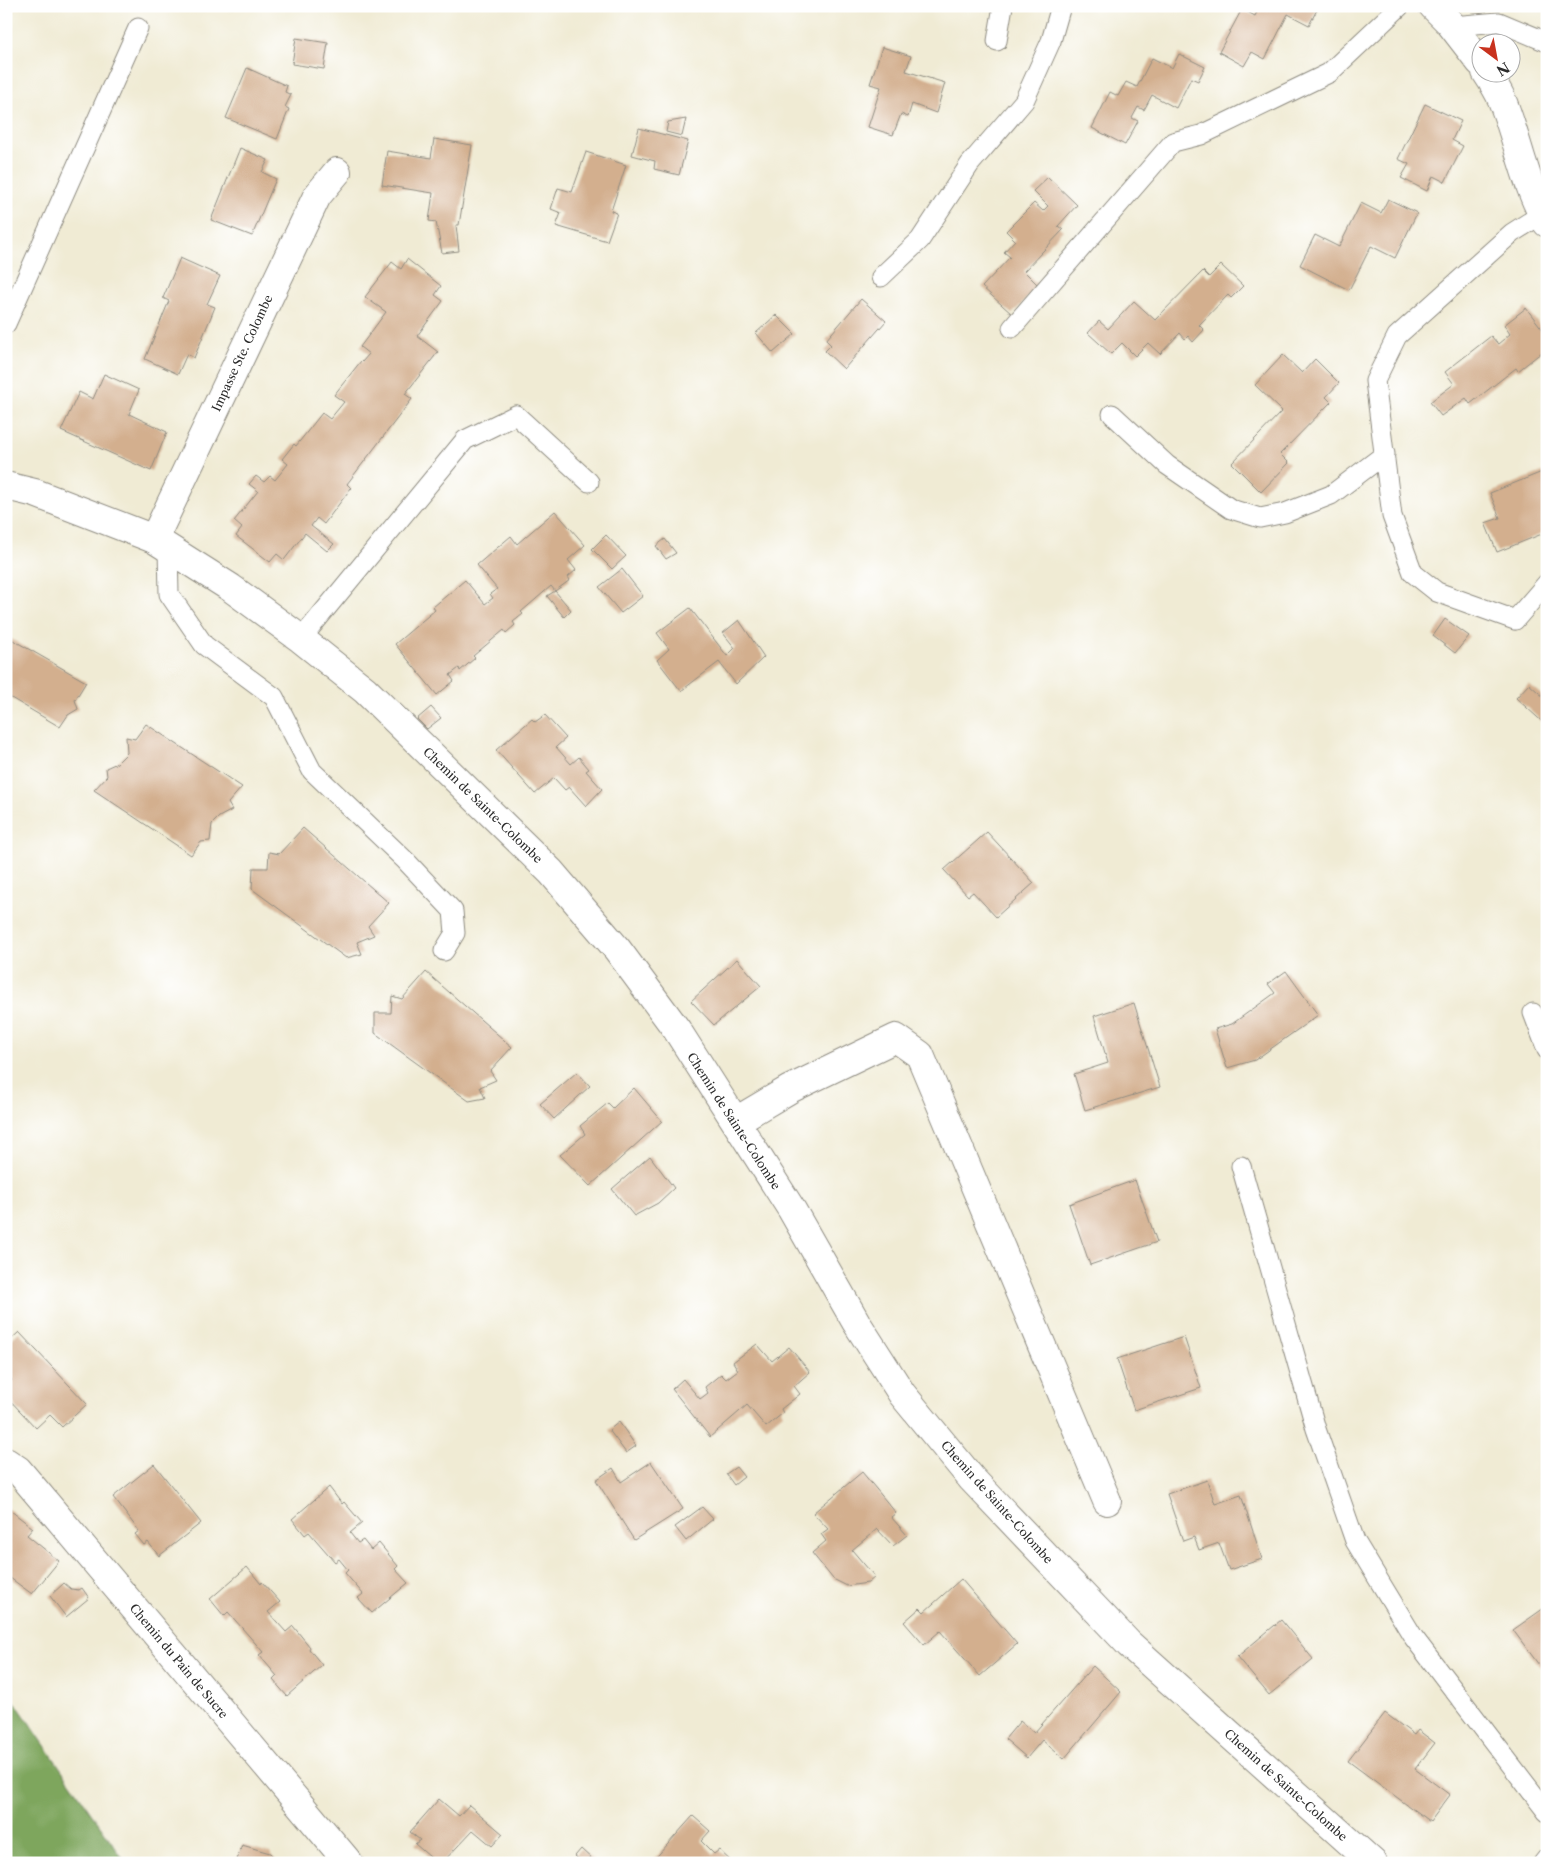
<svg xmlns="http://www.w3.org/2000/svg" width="1553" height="1869" viewBox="0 0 1553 1869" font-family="'Libre Caslon Text',serif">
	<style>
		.forest { fill: #7ea65d; stroke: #546844 }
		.building { fill: #d3af8e }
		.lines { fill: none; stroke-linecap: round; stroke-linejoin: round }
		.lane-casing { stroke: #8e8b80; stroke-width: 21 }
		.street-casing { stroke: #8e8b80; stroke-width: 30 }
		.lane { stroke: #fff; stroke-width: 19 }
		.street { stroke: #fff; stroke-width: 28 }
		.labels { text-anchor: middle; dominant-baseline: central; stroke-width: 4; stroke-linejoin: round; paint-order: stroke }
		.street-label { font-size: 12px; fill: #2b2b2b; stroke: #fff }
	</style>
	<rect width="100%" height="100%" fill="#fff"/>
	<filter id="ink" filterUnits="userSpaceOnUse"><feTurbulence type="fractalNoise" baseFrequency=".02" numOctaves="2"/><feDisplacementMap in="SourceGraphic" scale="10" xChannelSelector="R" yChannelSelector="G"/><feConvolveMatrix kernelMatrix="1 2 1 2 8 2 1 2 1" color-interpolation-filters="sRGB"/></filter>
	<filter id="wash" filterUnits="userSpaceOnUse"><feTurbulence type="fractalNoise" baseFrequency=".0096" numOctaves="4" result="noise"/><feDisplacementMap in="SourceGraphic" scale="20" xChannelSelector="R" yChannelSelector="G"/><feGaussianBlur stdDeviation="1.12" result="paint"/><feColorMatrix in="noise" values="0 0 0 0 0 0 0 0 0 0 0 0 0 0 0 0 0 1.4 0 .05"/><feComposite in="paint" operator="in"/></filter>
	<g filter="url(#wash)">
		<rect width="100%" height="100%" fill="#f0ebd4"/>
		<polygon class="forest" points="6,1689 126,1863 6,1863"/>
		<g id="blocks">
			<g class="building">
				<polygon points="1260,6 1319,6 1309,25 1288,14 1265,59 1252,52 1244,66 1219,52 1242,9 1255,16"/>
				<polygon points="296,38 328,43 324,69 292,64"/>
				<polygon points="882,47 911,56 906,71 945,83 936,113 912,104 908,117 901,114 893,135 868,127 881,87 870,84"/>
				<polygon points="1179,54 1205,67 1198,81 1191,78 1176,108 1152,95 1144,110 1138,107 1132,118 1138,121 1125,145 1092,128 1110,92 1118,96 1126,82 1137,87 1152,58 1172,68"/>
				<polygon points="247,68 287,86 285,92 291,95 285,107 289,109 277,139 226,118"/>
				<polygon points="1425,104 1461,121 1452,140 1463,146 1445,182 1433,176 1427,191 1401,178 1409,164 1398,159"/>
				<polygon points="686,119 682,136 666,132 668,122"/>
				<polygon points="639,128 688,141 679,175 654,169 655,161 632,155"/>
				<polygon points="434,139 472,145 459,225 456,225 459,251 442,253 436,222 429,221 433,193 382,185 387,151 431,158"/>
				<polygon points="240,148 268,160 262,172 276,179 252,236 211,220"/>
				<polygon points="586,152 626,165 611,211 617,213 607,241 556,226 561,213 551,209 558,188 572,192"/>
				<polygon points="1048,177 1077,205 1058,226 1063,230 1024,271 1039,286 1012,314 982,287 1010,257 1004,252 1015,240 1006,231 1034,203 1043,211 1048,206 1033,191"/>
				<polygon points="1388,199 1417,213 1395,258 1371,246 1349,290 1300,265 1315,235 1339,247 1361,203 1381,213"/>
				<polygon points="180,258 220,276 207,304 215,307 194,358 187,354 178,374 145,359 169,301 163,298"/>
				<polygon points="407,259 441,286 435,295 443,301 417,336 438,352 405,394 412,399 347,484 351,488 324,524 317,518 311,526 334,544 327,551 305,533 284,560 277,554 270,562 236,536 242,528 234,521 258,491 249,484 256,476 264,482 270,476 275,480 288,464 282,459 294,444 296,446 322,413 330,419 344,402 334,395 361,361 362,362 369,354 360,347 386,312 365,297 392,262 401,269"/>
				<polygon points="1221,265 1243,286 1231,298 1228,295 1199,325 1204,330 1193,342 1188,336 1185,339 1180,333 1160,354 1148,343 1135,356 1122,343 1111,354 1088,333 1099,321 1108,329 1134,301 1155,320 1203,271 1209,277"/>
				<polygon points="861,299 886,321 844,369 825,351 831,345 826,340"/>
				<polygon points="1526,308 1547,335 1547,348 1518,371 1516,368 1470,404 1466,398 1441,416 1430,402 1454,384 1445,372 1491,336 1498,344 1510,334 1504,325"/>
				<polygon points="776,315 795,334 773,353 756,333"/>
				<polygon points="1283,355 1302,373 1315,359 1339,383 1326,397 1331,402 1280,454 1289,463 1261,492 1232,463 1282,411 1255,385"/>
				<polygon points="104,374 139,390 129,414 167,432 151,471 61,431 79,392 93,399"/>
				<polygon points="1547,470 1547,532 1497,552 1485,523 1500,518 1490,493"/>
				<polygon points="555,511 585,545 568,560 576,570 568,577 570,580 555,591 551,586 521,612 523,614 513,622 515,625 506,633 504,630 473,656 475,658 460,671 459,668 450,675 454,681 437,695 395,644 435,610 433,607 465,580 485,604 493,598 490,594 497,589 477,565 511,536 517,544"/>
				<polygon points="606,535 626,556 612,569 592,549"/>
				<polygon points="665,539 676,553 666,559 656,546"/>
				<polygon points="622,569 643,596 621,613 599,587"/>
				<polygon points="555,591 571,610 564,617 547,596"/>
				<polygon points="690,608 727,656 735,648 723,633 739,620 764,657 736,684 719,662 681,691 657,660 669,649 657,633"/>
				<polygon points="1445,619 1469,636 1455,653 1433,636"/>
				<polygon points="6,636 86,682 75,700 78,709 68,715 60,727 6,695"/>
				<polygon points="1529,684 1547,700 1547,726 1516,698"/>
				<polygon points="431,707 441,718 427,729 417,719"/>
				<polygon points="545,715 566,738 556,747 571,764 579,757 589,769 586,771 602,789 586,806 569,787 565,790 554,778 535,794 496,750 532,719 535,722"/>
				<polygon points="146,724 242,787 228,803 232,810 219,817 212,824 210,841 201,842 191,855 94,790 107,776 106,768 117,763 127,753 126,737 135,739"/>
				<polygon points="303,828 389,903 368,926 374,935 357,942 362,954 346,958 252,889 253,868 268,868 269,852 279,854"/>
				<polygon points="987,832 1034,883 996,917 973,892 968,896 944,870"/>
				<polygon points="737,959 761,986 714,1025 691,1001"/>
				<polygon points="1286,971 1318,1015 1255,1060 1227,1068 1215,1029 1232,1024 1275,993 1268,984"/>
				<polygon points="426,972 512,1047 490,1071 496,1080 480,1087 485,1098 469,1101 375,1033 375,1013 391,1013 392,996 402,999"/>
				<polygon points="1134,1003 1160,1087 1085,1110 1074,1074 1108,1063 1094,1016"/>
				<polygon points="577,1072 590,1086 554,1119 540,1104"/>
				<polygon points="634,1088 662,1121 590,1186 560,1155 585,1134 580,1126 608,1103 613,1108"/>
				<polygon points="650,1156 674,1188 658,1203 634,1216 612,1189"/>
				<polygon points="1135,1180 1157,1242 1090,1265 1069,1204"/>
				<polygon points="19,1332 87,1404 62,1427 50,1415 36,1428 6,1396 6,1385 12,1380 6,1374 6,1344"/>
				<polygon points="1184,1337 1201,1388 1134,1410 1117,1359"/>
				<polygon points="757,1344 772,1361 789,1347 810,1372 794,1386 800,1394 781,1409 783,1413 766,1427 747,1405 710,1437 672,1389 683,1379 700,1399 708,1393 705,1387 721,1374 726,1379 738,1370 733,1362"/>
				<polygon points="619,1422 636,1446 626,1453 609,1430"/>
				<polygon points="651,1462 683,1509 634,1540 596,1480 613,1468 621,1482"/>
				<polygon points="154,1464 201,1523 159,1556 148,1542 144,1545 135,1534 139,1531 113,1497"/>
				<polygon points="736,1467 744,1477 734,1485 726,1474"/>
				<polygon points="862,1472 896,1513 891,1517 907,1535 893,1546 877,1529 852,1550 875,1577 868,1583 847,1586 833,1579 812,1553 826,1541 821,1534 828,1529 813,1513"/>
				<polygon points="1207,1480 1215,1504 1241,1495 1262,1559 1229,1570 1219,1543 1199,1550 1194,1537 1183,1541 1167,1494"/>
				<polygon points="329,1487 342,1504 344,1502 362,1523 350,1533 358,1543 363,1540 371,1550 379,1543 398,1566 395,1569 408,1583 372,1613 358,1598 363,1594 345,1573 348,1570 339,1559 335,1562 309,1532 305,1535 292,1519"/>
				<polygon points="6,1507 33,1528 27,1535 59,1561 32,1594 6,1575"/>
				<polygon points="702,1507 713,1519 686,1541 675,1527"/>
				<polygon points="247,1567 261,1584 262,1582 280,1602 268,1612 286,1632 293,1626 310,1647 309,1649 322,1665 287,1696 273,1680 277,1676 259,1655 263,1652 228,1612 224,1616 210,1599"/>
				<polygon points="961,1579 1017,1644 980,1676 940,1631 924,1645 904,1622 920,1608 924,1612"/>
				<polygon points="64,1583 71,1589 79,1590 82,1588 89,1598 66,1617 50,1596"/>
				<polygon points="1547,1606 1547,1666 1542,1669 1513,1630"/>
				<polygon points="1281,1620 1313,1659 1269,1695 1237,1657"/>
				<polygon points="1093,1666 1121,1692 1064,1759 1042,1740 1027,1758 1005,1739 1020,1721 1034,1733"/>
				<polygon points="1385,1713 1414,1735 1418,1730 1435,1743 1415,1769 1450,1795 1430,1822 1348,1761"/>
				<polygon points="439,1799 459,1816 469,1805 503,1834 492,1846 473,1830 442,1863 437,1863 415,1844 420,1840 410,1832"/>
				<polygon points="693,1816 710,1831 701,1841 714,1854 719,1850 733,1863 651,1863"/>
				<polygon points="242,1845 270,1853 279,1863 236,1863"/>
				<polygon points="581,1849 594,1861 592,1863 583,1863 575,1856"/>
			</g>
		</g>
	</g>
	<g filter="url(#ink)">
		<use href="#blocks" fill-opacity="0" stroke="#8e8b80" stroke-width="1"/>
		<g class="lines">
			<defs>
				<g id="lane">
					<polyline points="1452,26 1499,22 1547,42"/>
					<polyline points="997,41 1003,6"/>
					<polyline points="1542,214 1512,233 1397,336 1375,381 1392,516 1413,573 1437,592 1515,620 1547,583"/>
					<polyline points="881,277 920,240 970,164 1024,101 1051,41 1061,6"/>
					<polyline points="6,324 138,28"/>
					<polyline points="1012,328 1173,142 1201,135 1329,73 1400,6"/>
					<polyline points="1112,414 1167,465 1231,509 1260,518 1285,513 1331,495 1385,454"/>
					<polyline points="168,548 169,594 204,645 274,697 312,771 406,861 453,911 455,933 444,951"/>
					<polyline points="301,639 465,440 516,415 589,482"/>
					<polyline points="1533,1013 1547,1050"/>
					<polyline points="1241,1166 1316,1429 1355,1541 1414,1638 1547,1812"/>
					<polyline points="1543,1863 1547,1858"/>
				</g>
				<g id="street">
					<polyline points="1433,6 1449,22 1480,62"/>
					<path d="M1486,72C1492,81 1498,90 1502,100C1518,140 1525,184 1547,223"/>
					<polyline points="6,486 35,493 154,539 231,588 301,639 365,690 551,872 617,949 677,1030 792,1210 856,1322 902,1394 972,1479 1129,1644 1373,1863"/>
					<polyline points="154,539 317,196 337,172"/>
					<polyline points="736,1121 790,1089 896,1038 920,1055 1107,1501"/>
					<polyline points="6,1462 18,1470 349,1863"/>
				</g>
			</defs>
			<use href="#lane" class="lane-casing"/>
			<use href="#street" class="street-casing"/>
			<use href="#lane" class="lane"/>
			<use href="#street" class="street"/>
		</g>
	</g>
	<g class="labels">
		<g class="street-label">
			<text transform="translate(242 353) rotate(-65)">Impasse Ste. Colombe</text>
			<text transform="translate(483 805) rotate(44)">Chemin de Sainte-Colombe</text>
			<text transform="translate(734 1121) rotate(57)">Chemin de Sainte-Colombe</text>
			<text transform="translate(997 1502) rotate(48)">Chemin de Sainte-Colombe</text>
			<text transform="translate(179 1661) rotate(50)">Chemin du Pain de Sucre</text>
			<text transform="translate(1286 1785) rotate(42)">Chemin de Sainte-Colombe</text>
		</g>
	</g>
	<rect width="1553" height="1869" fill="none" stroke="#fff" stroke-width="25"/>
	<g transform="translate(1496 58) rotate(148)"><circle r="24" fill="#ffffff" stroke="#aaaaaa"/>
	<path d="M0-4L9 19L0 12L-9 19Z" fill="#c8321e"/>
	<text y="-8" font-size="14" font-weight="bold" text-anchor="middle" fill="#2b2b2b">N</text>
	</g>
</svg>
